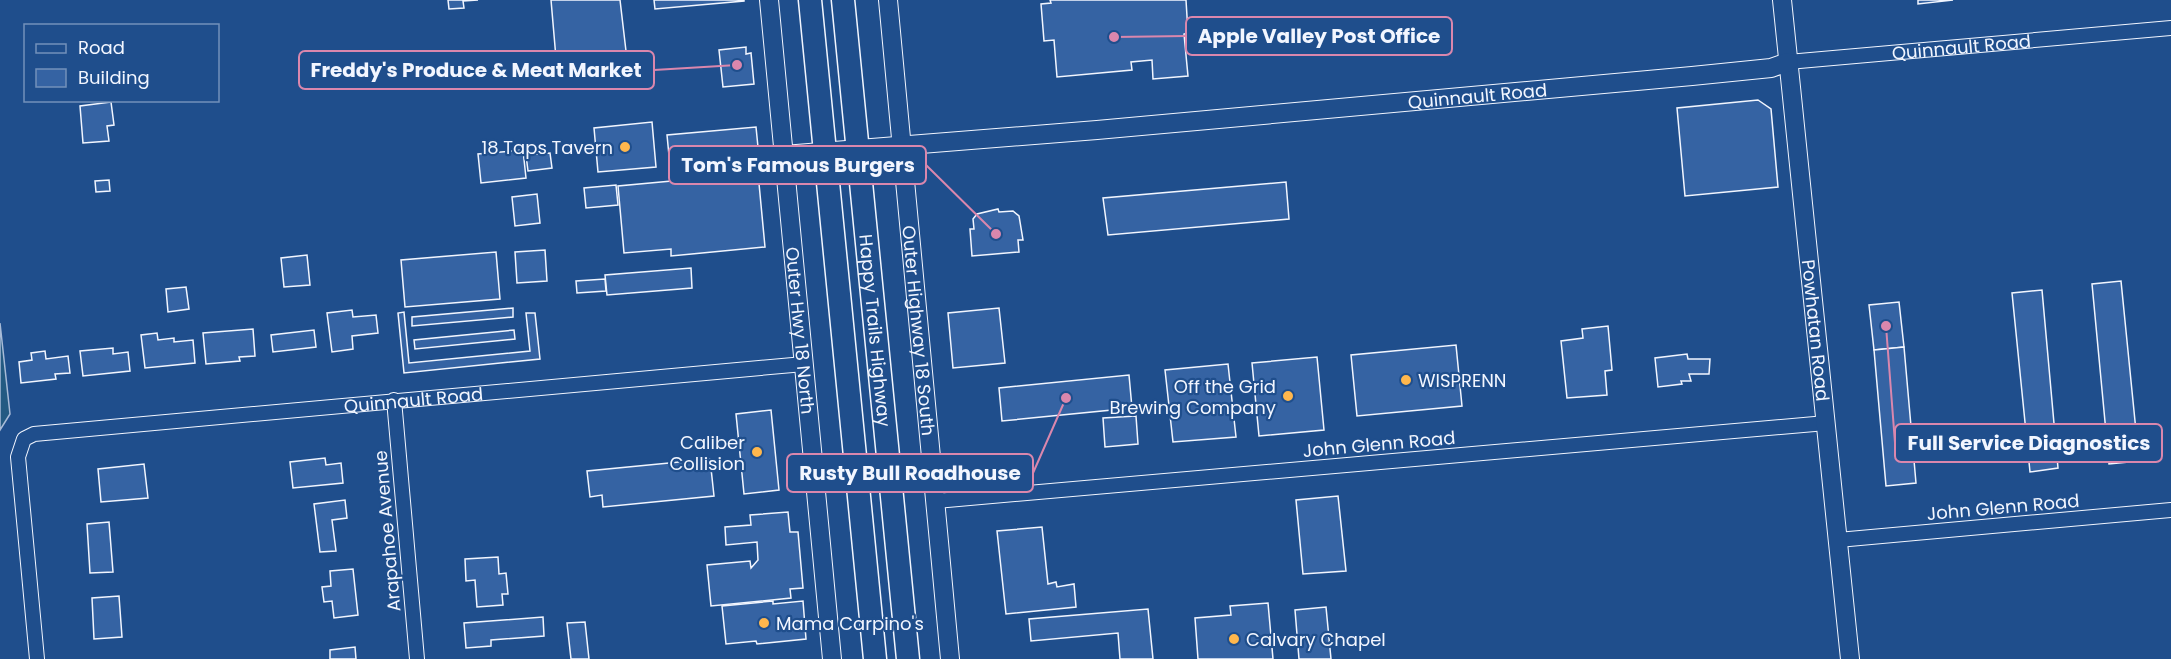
<svg xmlns="http://www.w3.org/2000/svg" width="2171" height="659" viewBox="0 0 2171 659" font-family="Poppins,sans-serif">
	<style>
		.green { fill: #245a82; stroke: #a8bbd7; stroke-width: 1.5 }
		.building { fill: #3563a3; stroke: #f2f6ff; stroke-width: 1.5 }
		.lines { fill: none; stroke-linecap: round; stroke-linejoin: round }
		.minor-casing { stroke: #f2f6ff; stroke-width: 16 }
		.tertiary-casing { stroke: #f2f6ff; stroke-width: 20 }
		.primary-casing { stroke: #f2f6ff; stroke-width: 25 }
		.minor { stroke: #1f4e8c; stroke-width: 14 }
		.tertiary { stroke: #1f4e8c; stroke-width: 18 }
		.primary { stroke: #1f4e8c; stroke-width: 22 }
		.poi-dot { fill: #ffb74d; stroke: #1f4e8c; stroke-width: 2 }
		.labels { text-anchor: middle; dominant-baseline: central; stroke-width: 4.5; stroke-linejoin: round; paint-order: stroke }
		.street-label { font-size: 18px; fill: #f2f6ff; stroke: #1f4e8c }
		.poi-label { font-size: 18px; fill: #f2f6ff; stroke: #1f4e8c; text-anchor: end }
		.leader { fill: none; stroke: #da87ad; stroke-width: 2 }
		.callout-dot { fill: #da87ad; stroke: #1f4e8c; stroke-width: 2 }
		.callout { fill: #1f4e8c; stroke: #da87ad; stroke-width: 2 }
		.callout-label { font-size: 20px; text-anchor: middle; font-weight: bold; fill: #f2f6ff }
	</style>
	<rect width="100%" height="100%" fill="#1f4e8c"/>
	<polygon class="green" points="0,323 10,414 0,430"/>
	<g class="building">
		<polygon points="448,0 478,0 463,1 464,8 449,9"/>
		<polygon points="551,0 620,0 626,51 556,58"/>
		<polygon points="654,0 744,0 744,1 655,9"/>
		<polygon points="1050,0 1186,0 1188,33 1184,34 1188,76 1153,79 1152,60 1131,62 1132,70 1057,77 1054,40 1044,41 1041,4 1051,3"/>
		<polygon points="1918,0 1953,0 1918,4"/>
		<polygon points="746,47 746,54 751,53 754,84 723,87 719,50"/>
		<polygon points="1758,100 1771,109 1778,187 1685,196 1677,108"/>
		<polygon points="111,102 114,125 107,126 109,141 83,143 80,106"/>
		<polygon points="652,122 656,167 598,172 594,128"/>
		<polygon points="756,127 759,157 670,166 667,135"/>
		<polygon points="523,150 526,178 481,183 478,154"/>
		<polygon points="550,153 552,168 528,171 526,155"/>
		<polygon points="758,173 765,247 671,256 671,249 624,253 618,186"/>
		<polygon points="109,180 110,191 96,192 95,181"/>
		<polygon points="1286,182 1289,219 1108,235 1103,198"/>
		<polygon points="616,185 618,205 586,208 584,188"/>
		<polygon points="537,194 540,223 515,226 512,197"/>
		<polygon points="998,209 999,212 1013,211 1019,216 1023,240 1018,240 1019,252 972,256 970,229 974,229 973,219 977,214"/>
		<polygon points="545,250 547,281 517,283 515,252"/>
		<polygon points="496,252 500,299 405,307 401,260"/>
		<polygon points="307,255 310,285 284,287 281,258"/>
		<polygon points="691,268 692,288 607,295 605,275"/>
		<polygon points="605,279 606,291 577,293 576,281"/>
		<polygon points="2121,281 2139,461 2109,464 2092,284"/>
		<polygon points="186,287 189,309 168,312 166,289"/>
		<polygon points="2042,290 2058,468 2030,472 2012,293"/>
		<polygon points="1899,302 1904,347 1874,350 1869,305"/>
		<polygon points="513,308 513,317 412,326 412,317"/>
		<polygon points="999,308 1005,363 953,368 948,313"/>
		<polygon points="352,310 353,317 376,315 378,333 352,336 353,349 332,352 327,313"/>
		<polygon points="404,312 409,363 530,351 526,313 535,313 540,359 404,373 398,313"/>
		<polygon points="1608,326 1612,370 1605,371 1607,395 1567,398 1561,341 1583,338 1582,329"/>
		<polygon points="253,329 255,356 239,357 240,361 206,364 203,333"/>
		<polygon points="314,330 316,347 273,352 271,335"/>
		<polygon points="514,330 515,339 415,349 414,340"/>
		<polygon points="157,333 158,340 174,338 174,342 193,340 195,363 145,368 141,335"/>
		<polygon points="1456,345 1462,406 1357,416 1351,355"/>
		<polygon points="1904,347 1916,483 1886,486 1874,350"/>
		<polygon points="113,348 113,354 128,352 130,371 83,376 80,351"/>
		<polygon points="45,351 46,359 68,356 70,373 55,374 56,379 21,383 19,362 32,360 31,353"/>
		<polygon points="1687,354 1688,359 1710,359 1709,374 1689,374 1691,381 1681,381 1682,384 1658,387 1655,358"/>
		<polygon points="1317,357 1324,430 1259,436 1252,363"/>
		<polygon points="1228,364 1236,437 1173,442 1165,370"/>
		<polygon points="1129,375 1132,408 1002,421 999,388"/>
		<polygon points="771,410 779,490 744,494 736,414"/>
		<polygon points="1136,416 1138,444 1105,447 1103,418"/>
		<polygon points="325,458 326,465 341,463 343,483 293,488 290,462"/>
		<polygon points="710,459 714,496 603,507 602,495 590,497 587,471"/>
		<polygon points="144,464 148,498 101,502 98,469"/>
		<polygon points="1338,496 1346,571 1303,574 1296,500"/>
		<polygon points="345,500 347,518 332,520 336,551 320,552 314,504"/>
		<polygon points="788,512 790,532 798,532 803,588 790,589 791,598 711,606 707,565 750,561 751,568 758,560 757,542 726,545 725,527 751,525 750,515"/>
		<polygon points="109,522 113,572 90,573 87,524"/>
		<polygon points="1042,527 1048,584 1056,582 1057,587 1074,584 1076,607 1006,614 997,531"/>
		<polygon points="498,557 499,574 506,573 508,594 502,594 503,605 477,607 475,580 466,581 465,559"/>
		<polygon points="353,569 358,615 334,618 332,601 324,602 322,587 331,586 330,571"/>
		<polygon points="119,596 122,637 94,639 92,598"/>
		<polygon points="773,601 773,604 803,601 806,639 757,644 756,641 726,644 722,606"/>
		<polygon points="1268,603 1273,659 1198,659 1195,618 1231,615 1230,606"/>
		<polygon points="1326,607 1331,659 1299,659 1295,610"/>
		<polygon points="1148,609 1153,659 1120,659 1118,633 1031,641 1029,619"/>
		<polygon points="543,617 544,636 491,640 491,646 466,648 464,623"/>
		<polygon points="585,622 589,659 571,659 567,623"/>
		<polygon points="355,647 356,659 330,659 330,650"/>
	</g>
	<g class="lines">
		<defs>
			<g id="minor">
				<path id="s1" d="M1788,62L2171,28"/>
				<polyline points="394,400 417,659"/>
				<polyline points="936,501 1826,423"/>
				<polyline points="1838,540 2171,510"/>
				<path id="s2" d="M37,659L18,457L24,439L34,434L804,364"/>
			</g>
			<g id="tertiary">
				<path id="s3" d="M769,0L832,659"/>
				<path id="s4" d="M888,0L950,659"/>
				<path id="s5" d="M1782,0L1850,659"/>
				<path id="s6" d="M784,155L1097,130L1692,76L1771,68L1788,62"/>
			</g>
			<g id="primary">
				<polyline points="810,0 875,659"/>
				<path id="s7" d="M843,0L908,659"/>
			</g>
		</defs>
		<use href="#minor" class="minor-casing"/>
		<use href="#tertiary" class="tertiary-casing"/>
		<use href="#primary" class="primary-casing"/>
		<use href="#minor" class="minor"/>
		<use href="#tertiary" class="tertiary"/>
		<use href="#primary" class="primary"/>
	</g>
	<g class="poi-dot">
		<circle cx="625" cy="147" r="6"/>
		<circle cx="1406" cy="380" r="6"/>
		<circle cx="1288" cy="396" r="6"/>
		<circle cx="757" cy="452" r="6"/>
		<circle cx="764" cy="623" r="6"/>
		<circle cx="1234" cy="639" r="6"/>
	</g>
	<g class="labels">
		<g class="street-label">
			<text stroke="none"><textPath href="#s1" startOffset="174">Quinnault Road</textPath></text>
			<text stroke="none"><textPath href="#s6" startOffset="696">Quinnault Road</textPath></text>
			<text stroke="none"><textPath href="#s3" startOffset="332">Outer Hwy 18 North</textPath></text>
			<text stroke="none"><textPath href="#s7" startOffset="332">Happy Trails Highway</textPath></text>
			<text stroke="none"><textPath href="#s4" startOffset="332">Outer Highway 18 South</textPath></text>
			<text stroke="none"><textPath href="#s5" startOffset="332">Powhatan Road</textPath></text>
			<text stroke="none"><textPath href="#s2" startOffset="614">Quinnault Road</textPath></text>
			<text transform="translate(1379 444) rotate(-5)">John Glenn Road</text>
			<text transform="translate(2003 507) rotate(-5)">John Glenn Road</text>
			<text transform="translate(387 531) rotate(-95)">Arapahoe Avenue</text>
		</g>
		<g class="poi-label">
			<text x="613" y="147">18 Taps Tavern</text>
			<text x="1418" y="380" text-anchor="start">WISPRENN</text>
			<text x="1276" y="386">Off the Grid<tspan x="1276" dy="21">Brewing Company</tspan></text>
			<text x="745" y="442">Caliber<tspan x="745" dy="21">Collision</tspan></text>
			<text x="776" y="623" text-anchor="start">Mama Carpino's</text>
			<text x="1246" y="639" text-anchor="start">Calvary Chapel</text>
		</g>
	</g>
	<path class="leader" d="M1114 37L1186 36M737 65L654 70M996 234L926 165M1886 326L1895 443M1066 398L1033 473"/>
	<g class="callout-dot">
		<circle cx="1114" cy="37" r="6"/>
		<circle cx="737" cy="65" r="6"/>
		<circle cx="996" cy="234" r="6"/>
		<circle cx="1886" cy="326" r="6"/>
		<circle cx="1066" cy="398" r="6"/>
	</g>
	<g class="callout">
		<rect x="1186" y="17" width="266" height="38" rx="6"/>
		<rect x="299" y="51" width="355" height="38" rx="6"/>
		<rect x="669" y="146" width="257" height="38" rx="6"/>
		<rect x="1895" y="424" width="267" height="38" rx="6"/>
		<rect x="787" y="454" width="246" height="38" rx="6"/>
	</g>
	<g class="callout-label">
		<text x="1319" y="43">Apple Valley Post Office</text>
		<text x="476" y="77">Freddy's Produce &amp; Meat Market</text>
		<text x="798" y="172">Tom's Famous Burgers</text>
		<text x="2029" y="450">Full Service Diagnostics</text>
		<text x="910" y="480">Rusty Bull Roadhouse</text>
	</g>
	<rect x="24" y="24" width="195" height="78" fill="#1f4e8c" stroke="#7391ba" stroke-width="1.5"/>
	<rect x="36" y="44" width="30" height="9" fill="#1f4e8c" stroke="#7391ba" stroke-width="1.5"/>
	<text x="78" y="54" font-size="18" fill="#f2f6ff">Road</text>
	<rect x="36" y="69" width="30" height="18" fill="#3563a3" stroke="#7391ba" stroke-width="1.5"/>
	<text x="78" y="84" font-size="18" fill="#f2f6ff">Building</text>
</svg>
